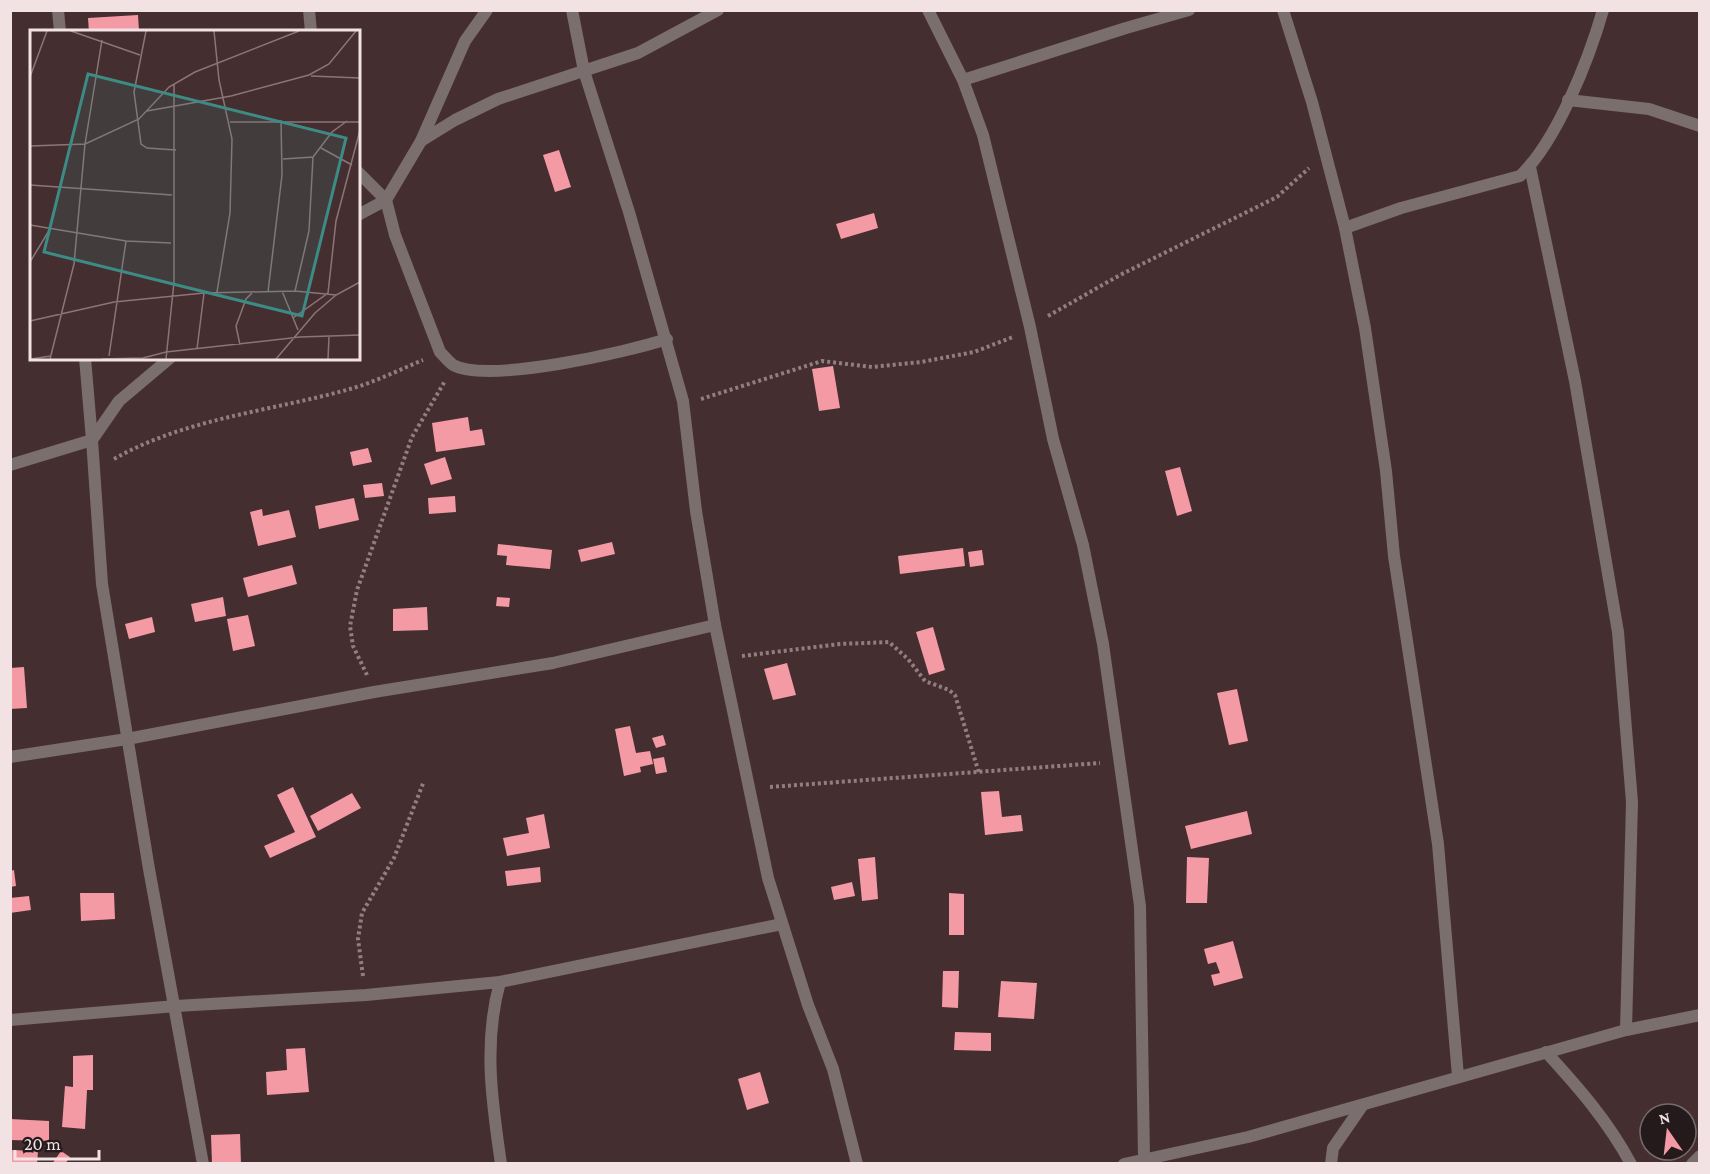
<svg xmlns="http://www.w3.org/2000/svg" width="1710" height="1174" viewBox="0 0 1710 1174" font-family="'Crimson Pro',serif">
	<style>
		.building { fill: #f49aa4 }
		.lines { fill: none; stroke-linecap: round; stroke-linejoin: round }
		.path { stroke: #927e80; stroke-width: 4; stroke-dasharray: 3 3; stroke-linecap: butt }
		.minor { stroke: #7a6e6f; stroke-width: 12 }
		.inset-road { fill: none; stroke: #8a7678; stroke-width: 1.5 }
		.view { fill: #3c8c85; fill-opacity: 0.15; stroke: #3c8c85; stroke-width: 3 }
		.inset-edge { fill: none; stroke: #f2e2e3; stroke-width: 3 }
	</style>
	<rect width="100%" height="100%" fill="#452e30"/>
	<g class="building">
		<polygon points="138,15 139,31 89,32 88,18"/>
		<polygon points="559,150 571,187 555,192 543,155"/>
		<polygon points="874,213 878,228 841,239 836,224"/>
		<polygon points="833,366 840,408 819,411 812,369"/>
		<polygon points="468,417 470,431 482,429 485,445 436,452 432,423"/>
		<polygon points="368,448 372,462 353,466 350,452"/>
		<polygon points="445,457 452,479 431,485 424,464"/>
		<polygon points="1180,467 1192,511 1177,516 1165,471"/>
		<polygon points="382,483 384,496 365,498 363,485"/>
		<polygon points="455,496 456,512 429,514 428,498"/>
		<polygon points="354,498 359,520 319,529 315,506"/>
		<polygon points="262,509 263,516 289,510 296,537 258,546 250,512"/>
		<polygon points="612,542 615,554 581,562 578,550"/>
		<polygon points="498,544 552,550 550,569 506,565 507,556 497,555"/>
		<polygon points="963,548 965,566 900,574 898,556"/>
		<polygon points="982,550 984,565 970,567 968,552"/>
		<polygon points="292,565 297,584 248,597 243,578"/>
		<polygon points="223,597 226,616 195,622 191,604"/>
		<polygon points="497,597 510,598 509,607 496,606"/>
		<polygon points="427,607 428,630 393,631 393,609"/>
		<polygon points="248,615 255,646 233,651 227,619"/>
		<polygon points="152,617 155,632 129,639 125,624"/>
		<polygon points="933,627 945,670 929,675 916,632"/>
		<polygon points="787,663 796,695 773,700 764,669"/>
		<polygon points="24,667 27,708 10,709 10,668"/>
		<polygon points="1237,689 1248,741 1229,745 1217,693"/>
		<polygon points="630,726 636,753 650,751 653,764 640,767 641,772 624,776 615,729"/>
		<polygon points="663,735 666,745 656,748 652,738"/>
		<polygon points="664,757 667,772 656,774 653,759"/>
		<polygon points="293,787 316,837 270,858 264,846 295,832 277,795"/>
		<polygon points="999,791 1002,817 1021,815 1023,831 985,835 981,792"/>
		<polygon points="352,793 361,808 318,831 310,816"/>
		<polygon points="1247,811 1252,834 1191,849 1185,826"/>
		<polygon points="544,814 550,848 507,856 503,838 529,833 526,818"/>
		<polygon points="875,857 878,899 862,901 858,859"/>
		<polygon points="1187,857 1209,858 1207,903 1186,903"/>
		<polygon points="540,867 541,882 507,886 505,871"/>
		<polygon points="14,870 16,886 10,887 10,871"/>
		<polygon points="852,882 855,896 834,900 831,887"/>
		<polygon points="80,893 114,893 115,919 81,921"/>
		<polygon points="949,893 964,894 964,935 949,935"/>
		<polygon points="29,896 31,910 10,913 10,898"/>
		<polygon points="1233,941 1243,978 1214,986 1211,975 1220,973 1216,962 1208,964 1204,949"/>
		<polygon points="943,971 959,971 958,1008 942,1007"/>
		<polygon points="1001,981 1037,983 1034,1019 998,1017"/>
		<polygon points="955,1032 991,1033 991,1051 954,1050"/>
		<polygon points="305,1048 309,1092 267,1095 266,1072 287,1070 286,1049"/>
		<polygon points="93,1055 93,1090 87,1090 85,1129 62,1127 65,1086 73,1087 73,1056"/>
		<polygon points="760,1072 769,1103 747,1110 738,1079"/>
		<polygon points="10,1119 49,1121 49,1141 10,1140"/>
		<polygon points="240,1134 241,1164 212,1164 211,1135"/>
		<polygon points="10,1150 38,1151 37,1164 10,1164"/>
		<polygon points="61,1151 70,1157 65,1164 52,1164"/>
	</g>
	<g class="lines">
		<g class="path">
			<polyline points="1048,316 1120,275 1277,197 1309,168"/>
			<polyline points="701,399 822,361 872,367 921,362 974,352 1013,337"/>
			<path d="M114,459C186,418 272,411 350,389C375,382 399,370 423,360"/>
			<polyline points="742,656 840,644 889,642 908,659 925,681 949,690 955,695 979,773"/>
			<polyline points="367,675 353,646 350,626 357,590 412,437 445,381"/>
			<polyline points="770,787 1100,763"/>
			<polyline points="363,976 358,939 362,913 394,858 424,781"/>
		</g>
		<g class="minor">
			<polyline points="58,10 60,32"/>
			<polyline points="309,10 311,32"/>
			<polyline points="572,10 584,71 629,212 683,401 696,511 715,625 768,878 808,1005 833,1069 857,1164"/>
			<polyline points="928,10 963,80 983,135 1030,327 1053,439 1083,545 1103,644 1140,906 1144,1158"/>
			<polyline points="1283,10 1312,102 1345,228 1365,328 1386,471 1394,556 1438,844 1458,1076"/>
			<polyline points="963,80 1126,28 1189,10"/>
			<polyline points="1568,100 1649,109 1700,126"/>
			<polyline points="421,141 455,120 498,99 638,53 718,10"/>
			<polyline points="1530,167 1575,381 1618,632 1632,802 1626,1030"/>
			<path d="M358,172L386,200L395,235L440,352C444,356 449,362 453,365C488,384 627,352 667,339"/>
			<polyline points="358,215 386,200 421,141 465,41 487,10"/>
			<path d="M1345,228L1401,208L1520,176C1557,141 1589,59 1603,10"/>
			<polyline points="170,358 119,401 92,440 102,584 149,869 203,1164"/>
			<polyline points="10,465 92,440 85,358"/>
			<polyline points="10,757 127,739 374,692 553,663 715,625"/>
			<path d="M500,982C483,1043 492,1102 501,1164"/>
			<polyline points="10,1020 176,1006 366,995 500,982 782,924"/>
			<path d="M1546,1052C1578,1087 1608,1121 1631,1164"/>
			<polyline points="1124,1164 1248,1137 1626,1030 1700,1015"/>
			<polyline points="1331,1164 1333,1148 1362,1106"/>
			<polyline points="1692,1164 1700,1156"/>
		</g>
	</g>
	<g transform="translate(30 30)">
		<rect width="330" height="330" fill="#452e30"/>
		<path class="inset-road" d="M41,1L110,25M116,1L104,62L111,114L117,118L146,120M184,1L189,50L202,109L200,183L187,262M281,46L330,48M0,47L17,1M117,81L201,66L279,45L299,34L326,1M200,92H330M0,116L55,114L72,10M291,118L322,135M253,129L283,127L302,102L317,91M0,155L142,165M0,195L96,211L141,213M0,232L20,199M252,261L268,300M265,261L279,201L283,127M238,262L252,145L251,90M263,288L298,263L306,191L330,100M0,291L84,272L174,263L265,261L306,265M210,315L206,296L216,269L222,263M167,319L174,263M79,326L96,211M1,329L21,326M20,329L44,234L55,114L109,89L139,57L165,42L269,1M72,329L113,328L136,322L270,307L330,305M136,329L144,252V54M246,329L285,283L306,265L330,252M298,329L299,307"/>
		<path class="view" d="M58,44L316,108L272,286L14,222Z"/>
		<rect width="330" height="330" class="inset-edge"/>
	</g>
	<rect width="1710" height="1174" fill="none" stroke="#f2e2e3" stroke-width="24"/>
	<g transform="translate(1668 1132) rotate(346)"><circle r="28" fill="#241a1b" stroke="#766a6b" stroke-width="1.5"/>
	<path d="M0-4.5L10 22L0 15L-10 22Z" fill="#f49aa4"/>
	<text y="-9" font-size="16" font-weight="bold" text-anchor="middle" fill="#f2e2e3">N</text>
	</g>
	<path d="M15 1150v9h84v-9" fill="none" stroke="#f2e2e3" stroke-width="3"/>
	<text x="24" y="1150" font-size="18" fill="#f2e2e3" stroke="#241a1b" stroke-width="4.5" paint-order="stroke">20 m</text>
</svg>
